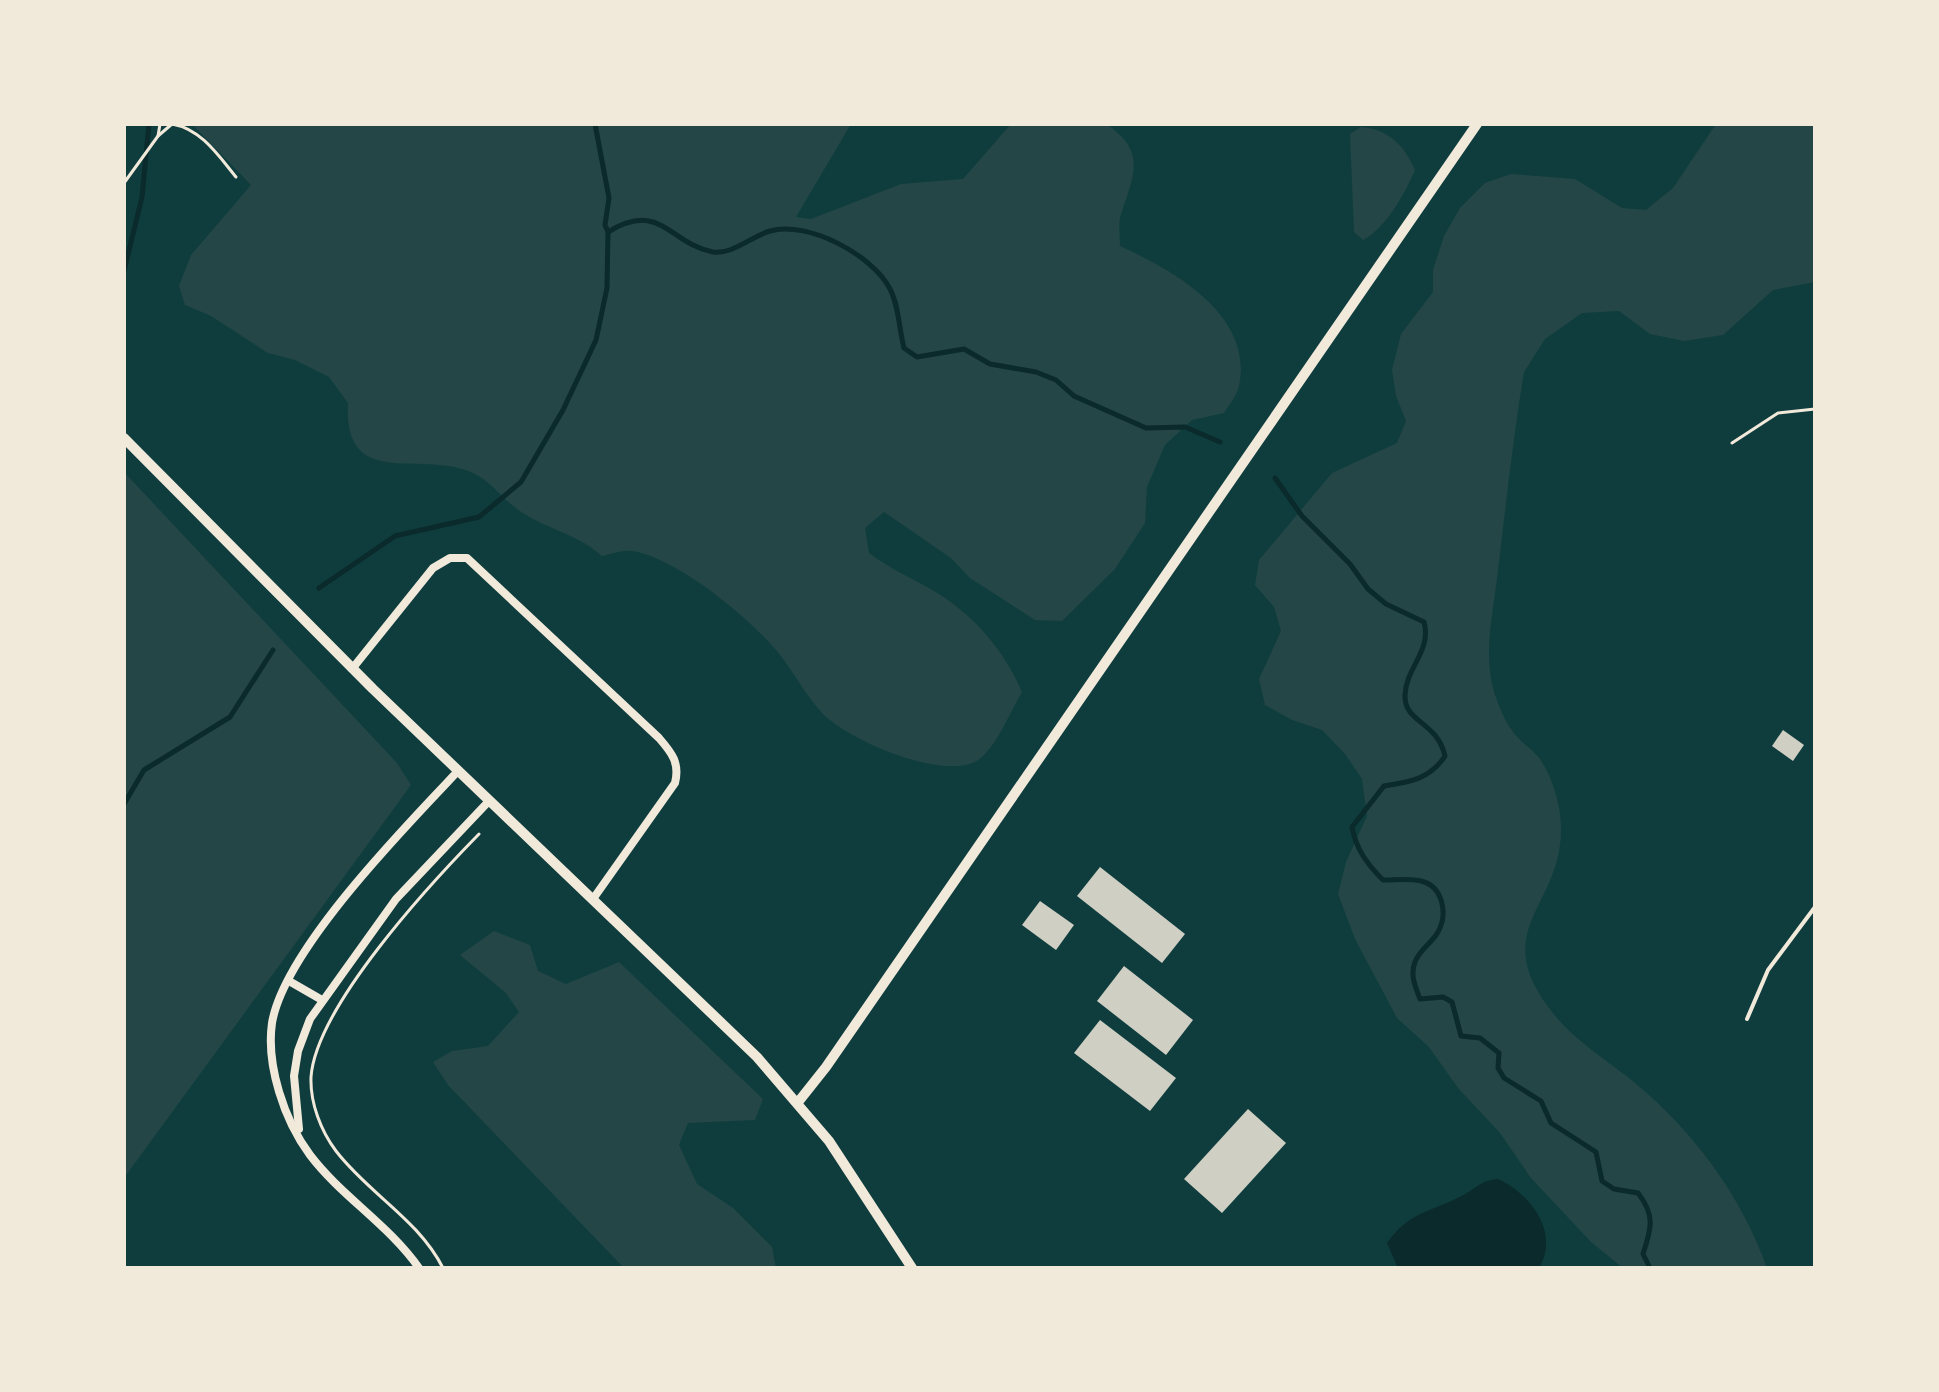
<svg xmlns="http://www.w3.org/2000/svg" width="1939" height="1392" viewBox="0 0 1939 1392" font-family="Helvetica,sans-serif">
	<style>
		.green { fill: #244646 }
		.water { fill: #0a2a2b }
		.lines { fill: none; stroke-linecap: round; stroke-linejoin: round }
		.stream { stroke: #0a2a2b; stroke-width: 5 }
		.building { fill: #cfcfc3 }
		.path { stroke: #f1e9da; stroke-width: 3 }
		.service { stroke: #f1e9da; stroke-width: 4 }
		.minor { stroke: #f1e9da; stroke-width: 8 }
		.tertiary { stroke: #f1e9da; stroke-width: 10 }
	</style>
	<rect width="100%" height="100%" fill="#0f3d3e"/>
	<g class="green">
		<path d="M192,124H851L796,217L811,219L901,184L963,179L1011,124H1106C1147,151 1134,175 1121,214C1118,223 1120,236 1120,246C1172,270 1254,314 1239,386C1237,395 1229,405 1224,413L1192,420L1165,445L1147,487L1145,523L1115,569L1062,621L1035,620L970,578L951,558L884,512L865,528L869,553C890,569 912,578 934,591C974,615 1004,650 1022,692C1010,712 1000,739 984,755C955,788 848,740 823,714C805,695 793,670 776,650C747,616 677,558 632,551C623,550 611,554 602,556C577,533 544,529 517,509C503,499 490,481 475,474C425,447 343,494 348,403L329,377L295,360L268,353L211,316L185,305L179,286L191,255L251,185Z"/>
		<path d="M1716,124H1815V282L1773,290L1723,335L1684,341L1650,334L1619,311L1582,313L1545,339L1524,372C1513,438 1506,504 1498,570C1494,609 1484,645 1492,684C1495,697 1503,718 1511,729C1518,741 1532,748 1540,759C1553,778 1561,806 1561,828C1562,907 1489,927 1549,1008C1575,1044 1617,1065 1649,1095C1702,1143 1743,1201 1767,1268H1623L1591,1242L1531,1178L1500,1133L1458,1088L1429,1047L1397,1018L1355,939L1338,894L1346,862L1367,816L1362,779L1345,754L1322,730L1292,720L1265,705L1259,679L1281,631L1274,607L1255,585L1259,560L1332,473L1397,443L1406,421L1396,396L1392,370L1401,334L1433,292V270L1444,236L1460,208L1485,183L1511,174L1575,179L1622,208L1646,210L1673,188Z"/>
		<path d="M1361,127C1388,129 1404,145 1415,170C1405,193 1386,228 1363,240L1354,232L1350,134Z"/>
		<polygon points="124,472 397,763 411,785 124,1178"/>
		<polygon points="494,931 530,945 538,971 566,984 619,962 763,1099 755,1120 688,1123 679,1145 697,1184 733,1208 772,1247 776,1268 624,1268 448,1085 433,1062 452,1051 488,1046 519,1012 506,993 460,955"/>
	</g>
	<path class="water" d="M1498,1179C1531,1194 1560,1233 1539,1268H1398L1387,1243C1410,1210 1433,1212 1465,1194C1478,1187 1482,1180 1498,1179Z"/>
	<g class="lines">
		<g class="stream">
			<path d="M608,232C661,200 668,243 713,252C732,255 752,236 770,231C807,220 873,255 890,289C899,306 899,329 904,348L917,357L964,349L990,364L1036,372L1056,380L1074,396L1146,428L1185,427L1220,442"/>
			<polyline points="124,271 142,197 149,124"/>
			<path d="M1275,478L1302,516L1350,564L1368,589L1386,604L1424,622C1432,651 1406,667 1405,695C1404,723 1437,721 1445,756C1430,779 1410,782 1384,786L1352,827C1356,849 1367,864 1383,880C1395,880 1409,878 1421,881C1443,886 1448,914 1438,932C1432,943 1419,950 1415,962C1410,975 1415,986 1420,999L1443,997L1452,1002L1461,1036L1480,1038L1499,1053L1498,1068L1504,1078L1541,1101L1551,1123L1596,1152L1602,1181L1614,1189L1638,1193C1655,1215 1652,1227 1643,1254L1650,1268"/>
			<polyline points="319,588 395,536 479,517 521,482 563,410 596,340 607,288 608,232 605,225 609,198 595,124"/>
			<polyline points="124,804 144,770 230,717 273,650"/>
		</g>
	</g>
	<g class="building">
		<polygon points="1783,730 1804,745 1793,761 1772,746"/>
		<polygon points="1100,867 1185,934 1162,963 1077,896"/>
		<polygon points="1040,901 1074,925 1056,950 1022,925"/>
		<polygon points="1124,966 1193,1020 1166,1055 1097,1001"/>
		<polygon points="1100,1020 1176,1078 1150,1111 1074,1053"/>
		<polygon points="1248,1109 1286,1143 1222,1213 1184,1179"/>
	</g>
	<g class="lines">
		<g class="path">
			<path d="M158,136L172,124C201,129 218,155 236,177"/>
			<polyline points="124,183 158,136 160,124"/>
			<polyline points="1732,443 1778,413 1815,409"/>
			<path d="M443,1268C418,1219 369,1194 336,1151C321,1131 310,1103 311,1077C316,1007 430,884 479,834"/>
		</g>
		<polyline class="service" points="1747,1019 1768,970 1815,907"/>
		<g class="minor">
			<path d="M352,669L433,568L450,558H467L659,738C672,753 680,763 675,783L593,899"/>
			<polyline points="289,981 322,1000"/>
			<polyline points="299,1129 294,1076 298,1051 310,1019 396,899 489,801"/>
			<path d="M419,1268C388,1224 342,1197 310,1155C284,1120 266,1065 272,1023C284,950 406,826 458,771"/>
		</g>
		<g class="tertiary">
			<polyline points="124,438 373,689 757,1057 829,1141 912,1268"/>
			<polyline points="799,1101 826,1067 1477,124"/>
		</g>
	</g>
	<rect width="1939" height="1392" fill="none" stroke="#f1e9da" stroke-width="252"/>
</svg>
